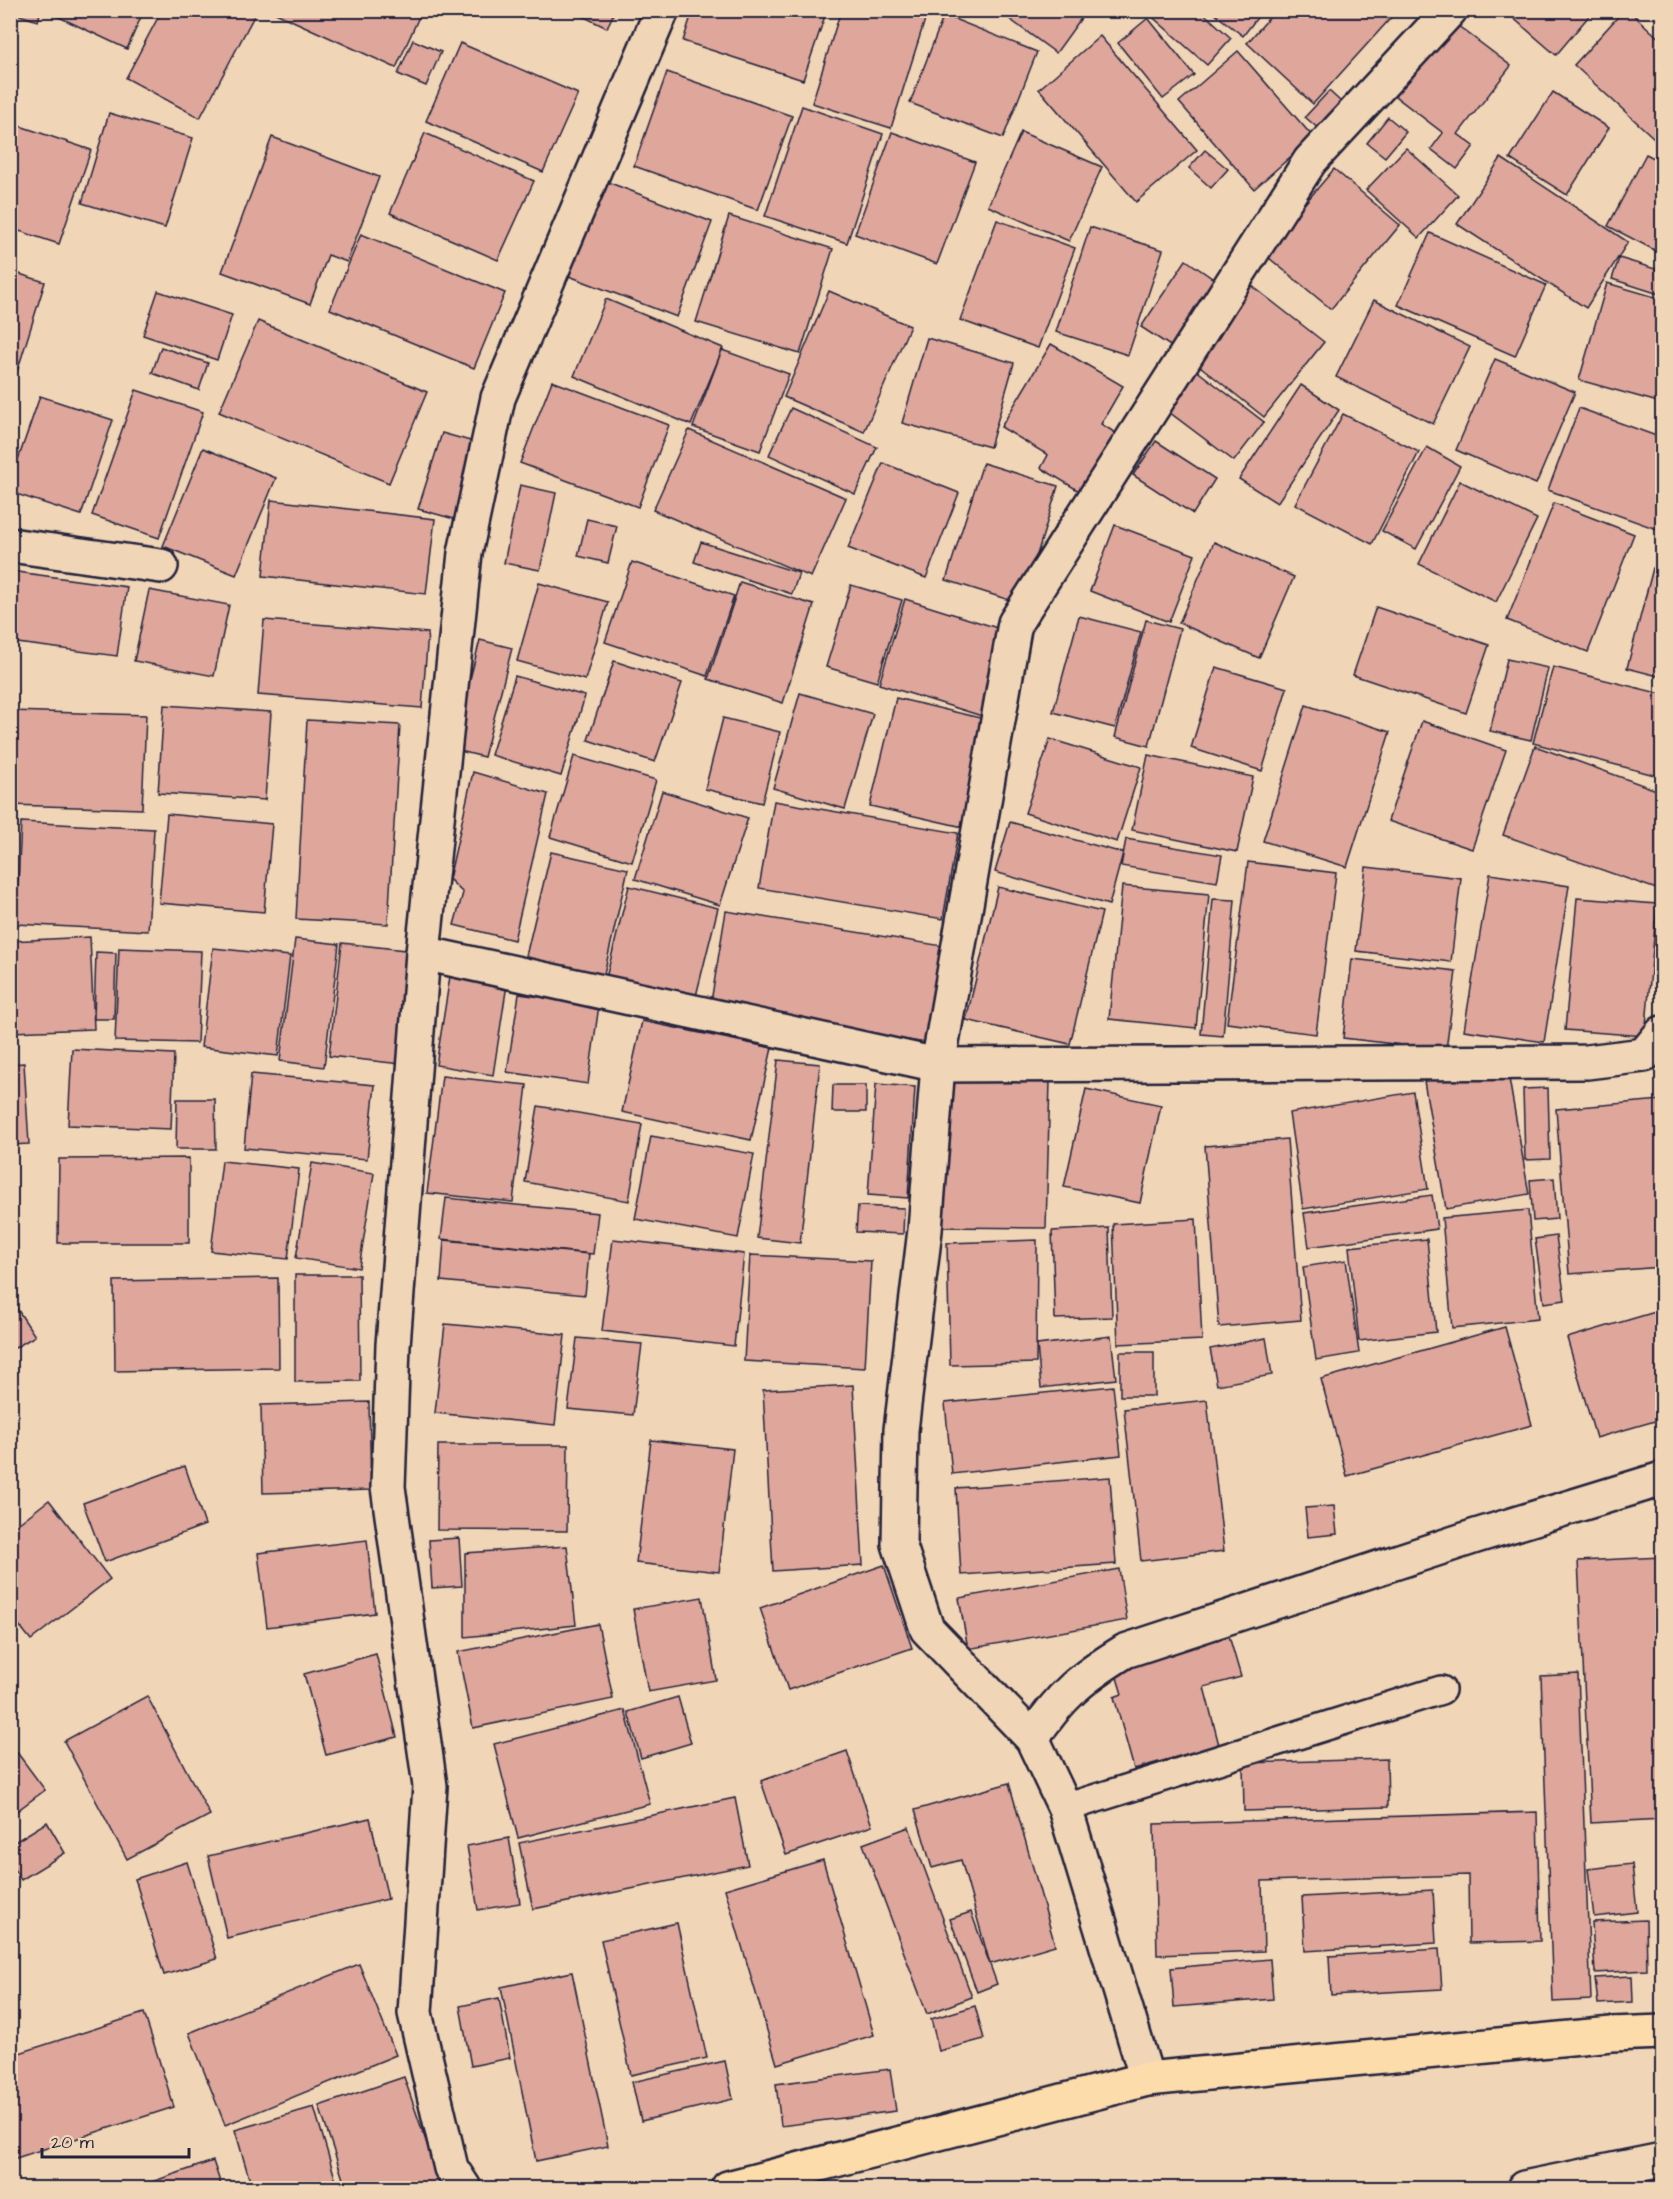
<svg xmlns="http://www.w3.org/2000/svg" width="1673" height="2199" viewBox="0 0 1673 2199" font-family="'Architects Daughter',sans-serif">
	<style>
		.building { fill: #dfa69b; stroke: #22223b; stroke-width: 1.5 }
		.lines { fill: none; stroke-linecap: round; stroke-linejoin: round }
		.lane-casing { stroke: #22223b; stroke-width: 32 }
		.street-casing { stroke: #22223b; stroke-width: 38 }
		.secondary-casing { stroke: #22223b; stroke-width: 38 }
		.highway-casing { stroke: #22223b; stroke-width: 38 }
		.lane { stroke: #f1d5b7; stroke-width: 27 }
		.street { stroke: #f1d5b7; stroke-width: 33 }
		.secondary { stroke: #f1d5b7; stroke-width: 33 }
		.highway { stroke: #fddcac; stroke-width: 33 }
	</style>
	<rect width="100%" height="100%" fill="#f1d5b7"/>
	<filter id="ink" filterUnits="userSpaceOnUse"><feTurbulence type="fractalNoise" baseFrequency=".0167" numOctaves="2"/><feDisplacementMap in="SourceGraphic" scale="12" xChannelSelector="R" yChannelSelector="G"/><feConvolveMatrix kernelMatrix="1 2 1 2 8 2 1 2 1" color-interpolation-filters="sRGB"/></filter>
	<g filter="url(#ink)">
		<g class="building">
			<polygon points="10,10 41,10 38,21 10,12"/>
			<polygon points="44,10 144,10 127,49"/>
			<polygon points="162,10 248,10 255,14 200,118 126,78"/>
			<polygon points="269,10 422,10 396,68"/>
			<polygon points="570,10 615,10 607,28"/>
			<polygon points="693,10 827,10 803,80 683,41"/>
			<polygon points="841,10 928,10 891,128 812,103"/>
			<polygon points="997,10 1087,10 1056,53"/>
			<polygon points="1148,10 1200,10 1231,38 1207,65 1147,12"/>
			<polygon points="1210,10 1263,10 1243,36"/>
			<polygon points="1276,10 1398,10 1313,104 1247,43"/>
			<polygon points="1504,10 1594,10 1556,55"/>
			<polygon points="1624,10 1628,10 1662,41 1662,129 1654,138 1574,65"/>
			<polygon points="944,15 1037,52 1003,138 910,103"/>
			<polygon points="1148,18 1194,75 1163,99 1118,43"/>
			<polygon points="1449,19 1511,66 1458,134 1474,146 1457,169 1431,149 1443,133 1391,93"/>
			<polygon points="1100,36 1197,150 1136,202 1039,89"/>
			<polygon points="413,40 441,52 426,86 398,74"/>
			<polygon points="460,43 578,94 543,172 426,121"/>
			<polygon points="1238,51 1313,137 1254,189 1179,102"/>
			<polygon points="667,72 792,116 758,210 634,166"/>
			<polygon points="1329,91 1351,111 1327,136 1305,117"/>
			<polygon points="1553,92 1609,128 1567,195 1510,159"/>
			<polygon points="802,106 883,134 847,243 765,216"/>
			<polygon points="109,113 193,138 165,228 82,203"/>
			<polygon points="1388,117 1406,132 1385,157 1367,143"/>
			<polygon points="20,126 91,150 59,244 10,228 10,153"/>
			<polygon points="892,132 975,162 937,264 855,234"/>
			<polygon points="1021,132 1102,167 1069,241 988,206"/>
			<polygon points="425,133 534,181 498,260 390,213"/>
			<polygon points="272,137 379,177 347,262 328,255 310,304 222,272"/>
			<polygon points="1406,148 1458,195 1419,238 1366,190"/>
			<polygon points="1205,150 1228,169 1211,188 1189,168"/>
			<polygon points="1646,154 1662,162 1662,254 1608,226"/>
			<polygon points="1501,158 1628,242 1586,308 1457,224"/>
			<polygon points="1334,169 1400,225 1331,309 1263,253"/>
			<polygon points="605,181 712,222 677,317 569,276"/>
			<polygon points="729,216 833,249 800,354 696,322"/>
			<polygon points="997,220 1075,248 1038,348 960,320"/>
			<polygon points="1090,227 1163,250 1128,355 1056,332"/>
			<polygon points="1430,233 1546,285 1515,356 1398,305"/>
			<polygon points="361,234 505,293 474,368 330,309"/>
			<polygon points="1619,258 1662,271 1662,295 1612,279"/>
			<polygon points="1186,260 1222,285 1178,351 1141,327"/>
			<polygon points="10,271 45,282 13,385 10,385"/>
			<polygon points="1607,283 1662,299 1662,385 1658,402 1579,380"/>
			<polygon points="1251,285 1324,342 1264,417 1191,359"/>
			<polygon points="158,291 232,315 217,360 143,335"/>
			<polygon points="829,291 910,326 864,432 784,397"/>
			<polygon points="606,299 723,348 691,425 574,376"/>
			<polygon points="1374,300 1470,347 1433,424 1336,377"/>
			<polygon points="258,321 427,392 389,483 219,412"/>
			<polygon points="927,338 1014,363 990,447 902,423"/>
			<polygon points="1051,344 1123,386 1101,424 1119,435 1084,494 1041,468 1048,455 1001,427"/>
			<polygon points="161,347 208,363 199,390 152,373"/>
			<polygon points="722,350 789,374 760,451 693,427"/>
			<polygon points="1495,359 1575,392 1536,484 1456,450"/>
			<polygon points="1192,367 1264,422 1234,461 1161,406"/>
			<polygon points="552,381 669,425 638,507 520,463"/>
			<polygon points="1301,385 1339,410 1277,503 1239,479"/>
			<polygon points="136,390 203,412 159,538 92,515"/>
			<polygon points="40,396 113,420 81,515 10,492 10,483"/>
			<polygon points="791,408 877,447 855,494 769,455"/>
			<polygon points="1579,408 1662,438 1662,531 1548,490"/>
			<polygon points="1343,414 1419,452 1372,544 1295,504"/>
			<polygon points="689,430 846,498 811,577 653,510"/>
			<polygon points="442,433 481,444 458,520 418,509"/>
			<polygon points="1156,441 1215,479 1193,514 1133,475"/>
			<polygon points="1427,447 1460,466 1416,549 1382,531"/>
			<polygon points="203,448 276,478 236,575 163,546"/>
			<polygon points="883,463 959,493 926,578 848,548"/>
			<polygon points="983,463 1058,486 1022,604 946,580"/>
			<polygon points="1460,481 1537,519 1496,602 1419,564"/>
			<polygon points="520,485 556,493 540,570 504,563"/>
			<polygon points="271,500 435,519 426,594 263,576"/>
			<polygon points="1554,503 1634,534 1588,652 1507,620"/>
			<polygon points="587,519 617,526 608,563 578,556"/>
			<polygon points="1115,525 1195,555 1169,622 1090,591"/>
			<polygon points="701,542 799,573 792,594 694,562"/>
			<polygon points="1214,542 1294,577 1259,658 1179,623"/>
			<polygon points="632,562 734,596 707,676 605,642"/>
			<polygon points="1653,568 1662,571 1662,677 1627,668"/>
			<polygon points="10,571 127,587 117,656 10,642"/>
			<polygon points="740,582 814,605 783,703 708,679"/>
			<polygon points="539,583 608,602 585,680 517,661"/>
			<polygon points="851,585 902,600 877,682 826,667"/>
			<polygon points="149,590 229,605 214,676 134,661"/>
			<polygon points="905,599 1007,631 982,716 879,684"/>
			<polygon points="1376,607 1489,645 1466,713 1353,675"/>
			<polygon points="1079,616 1141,632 1115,728 1053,712"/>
			<polygon points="264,620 428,633 422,708 258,695"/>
			<polygon points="1146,620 1180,629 1149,746 1115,737"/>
			<polygon points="480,640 512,648 484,757 452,749"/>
			<polygon points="1507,659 1548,668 1531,740 1490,731"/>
			<polygon points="614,661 682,683 655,762 588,740"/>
			<polygon points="1216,667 1287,688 1262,771 1191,748"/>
			<polygon points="1553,667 1662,694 1662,777 1533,743"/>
			<polygon points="515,676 585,696 561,776 491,755"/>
			<polygon points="800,693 873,714 845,809 773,788"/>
			<polygon points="896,698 997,722 972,829 870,806"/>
			<polygon points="164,705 271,712 265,800 158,793"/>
			<polygon points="1306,705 1390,732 1347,867 1263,841"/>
			<polygon points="10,711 146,715 142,809 10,805"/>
			<polygon points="723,718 780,732 762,803 705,789"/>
			<polygon points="307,720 400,725 388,924 296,919"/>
			<polygon points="1422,721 1506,750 1472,849 1388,821"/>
			<polygon points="1050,739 1141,767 1117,842 1025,813"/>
			<polygon points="1535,746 1662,792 1662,891 1503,835"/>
			<polygon points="1148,755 1253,777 1237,852 1132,830"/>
			<polygon points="574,756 656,780 632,862 550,837"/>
			<polygon points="473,772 548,794 514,940 454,925 463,893 449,879"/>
			<polygon points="662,791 748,818 720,905 635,879"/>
			<polygon points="774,801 958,833 943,919 759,888"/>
			<polygon points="167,814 272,824 264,912 159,903"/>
			<polygon points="21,822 154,829 148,931 16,924"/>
			<polygon points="1010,822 1123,853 1109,905 995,872"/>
			<polygon points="1126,839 1222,855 1217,882 1121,866"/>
			<polygon points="551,852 628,869 603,978 525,960"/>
			<polygon points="1248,862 1336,873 1316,1034 1227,1023"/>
			<polygon points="1366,867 1461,878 1451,962 1356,951"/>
			<polygon points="1490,874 1569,886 1544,1042 1464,1030"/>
			<polygon points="629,886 718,908 693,1008 604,986"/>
			<polygon points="1122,886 1209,894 1196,1028 1109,1019"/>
			<polygon points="998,887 1102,912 1070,1044 966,1020"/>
			<polygon points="1577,898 1657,904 1645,1036 1565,1030"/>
			<polygon points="1213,899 1235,900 1223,1036 1201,1034"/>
			<polygon points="726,911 943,946 926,1043 710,1008"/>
			<polygon points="90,937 94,1029 10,1032 10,941"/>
			<polygon points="295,939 339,944 324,1067 280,1061"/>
			<polygon points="342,943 414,951 401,1064 329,1056"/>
			<polygon points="119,948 201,951 197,1043 115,1041"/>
			<polygon points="213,948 290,956 278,1056 201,1047"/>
			<polygon points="96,952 116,953 114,1019 94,1019"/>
			<polygon points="1352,959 1456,971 1446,1050 1343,1038"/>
			<polygon points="451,970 508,978 493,1075 436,1065"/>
			<polygon points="519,994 599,1005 588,1084 507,1072"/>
			<polygon points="642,1021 772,1048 751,1140 622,1112"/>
			<polygon points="72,1049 174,1054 171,1129 68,1125"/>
			<polygon points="778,1060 820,1064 800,1243 757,1238"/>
			<polygon points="24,1063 29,1144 10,1145 10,1064"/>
			<polygon points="1507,1067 1529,1194 1446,1209 1424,1081"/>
			<polygon points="251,1074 375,1085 367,1159 244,1148"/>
			<polygon points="442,1076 527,1085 513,1202 427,1193"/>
			<polygon points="939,1079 1050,1081 1046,1228 935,1227"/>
			<polygon points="876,1084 915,1087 908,1198 868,1195"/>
			<polygon points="833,1085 866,1085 866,1112 832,1112"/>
			<polygon points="1548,1088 1550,1159 1525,1160 1523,1089"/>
			<polygon points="1086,1089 1161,1105 1140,1203 1064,1187"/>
			<polygon points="1413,1092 1428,1189 1303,1209 1289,1113"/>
			<polygon points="177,1099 215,1099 216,1149 176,1149"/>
			<polygon points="1661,1100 1662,1267 1569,1274 1556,1109"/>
			<polygon points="538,1106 642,1124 629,1201 525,1182"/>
			<polygon points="651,1136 754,1154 738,1238 635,1219"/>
			<polygon points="1287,1139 1301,1320 1219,1327 1205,1146"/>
			<polygon points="189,1158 189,1243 58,1243 59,1159"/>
			<polygon points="222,1161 299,1169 288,1259 211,1251"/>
			<polygon points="312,1163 374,1173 359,1268 296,1258"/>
			<polygon points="1554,1178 1557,1219 1533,1221 1530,1180"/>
			<polygon points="1432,1195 1437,1229 1309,1247 1304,1213"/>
			<polygon points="446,1198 598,1213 593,1254 441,1239"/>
			<polygon points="858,1206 904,1208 903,1234 856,1232"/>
			<polygon points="1528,1210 1538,1319 1452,1328 1442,1218"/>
			<polygon points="1196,1219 1202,1340 1118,1344 1113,1224"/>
			<polygon points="1109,1228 1112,1317 1055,1319 1052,1231"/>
			<polygon points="1556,1236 1565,1300 1544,1303 1535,1239"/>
			<polygon points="613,1239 744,1254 734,1346 602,1331"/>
			<polygon points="1427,1239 1436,1332 1359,1341 1349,1247"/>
			<polygon points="444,1240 589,1254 585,1295 441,1281"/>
			<polygon points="1037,1240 1036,1363 950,1365 947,1243"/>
			<polygon points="750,1255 871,1261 865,1368 744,1361"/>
			<polygon points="1346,1260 1359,1353 1316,1360 1303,1267"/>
			<polygon points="295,1275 359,1275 360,1381 295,1382"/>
			<polygon points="278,1278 279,1368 115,1371 114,1281"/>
			<polygon points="10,1298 35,1336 10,1351"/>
			<polygon points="1662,1310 1662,1419 1596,1438 1567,1338"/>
			<polygon points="445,1324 565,1335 555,1425 435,1413"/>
			<polygon points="1505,1327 1532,1425 1347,1476 1321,1379"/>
			<polygon points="1111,1336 1116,1379 1041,1388 1037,1345"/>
			<polygon points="577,1338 642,1344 633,1415 568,1409"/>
			<polygon points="1266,1338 1272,1375 1217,1385 1210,1349"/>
			<rect x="1120" y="1352" width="34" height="44"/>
			<polygon points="853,1385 863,1565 773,1571 763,1390"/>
			<polygon points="1113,1386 1121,1455 952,1474 945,1403"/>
			<polygon points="1207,1400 1224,1551 1141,1561 1124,1409"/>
			<polygon points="369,1402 371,1490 263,1493 261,1405"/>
			<polygon points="651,1440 733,1449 719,1572 636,1563"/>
			<polygon points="438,1445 568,1445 567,1531 437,1530"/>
			<polygon points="185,1466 205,1525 105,1562 83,1503"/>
			<polygon points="1110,1477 1116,1564 961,1575 956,1488"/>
			<polygon points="49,1500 110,1579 31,1640 10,1614 10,1530"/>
			<polygon points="1334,1506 1337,1534 1308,1537 1305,1508"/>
			<polygon points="459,1538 462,1586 432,1588 429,1540"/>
			<polygon points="367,1540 375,1613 267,1627 258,1553"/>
			<polygon points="567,1546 576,1625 465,1637 465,1553"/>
			<polygon points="1662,1557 1662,1819 1591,1823 1578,1561"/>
			<polygon points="884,1565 912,1648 788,1690 760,1608"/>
			<polygon points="1119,1569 1127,1620 968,1649 959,1598"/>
			<polygon points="702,1597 716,1680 648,1692 633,1609"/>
			<polygon points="598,1624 613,1699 473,1728 458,1652"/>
			<polygon points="1229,1636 1241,1677 1204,1687 1219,1745 1134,1769 1114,1697 1122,1694 1115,1671"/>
			<polygon points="376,1654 397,1737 326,1755 304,1674"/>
			<polygon points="1578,1674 1591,2000 1553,2002 1541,1676"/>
			<polygon points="147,1696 210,1815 127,1859 64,1741"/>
			<polygon points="678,1697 691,1743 641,1758 628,1712"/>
			<polygon points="625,1710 650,1804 518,1838 494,1744"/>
			<polygon points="10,1743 45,1790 10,1816"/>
			<polygon points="847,1751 872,1826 786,1855 761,1781"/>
			<polygon points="1387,1759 1388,1807 1244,1811 1243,1763"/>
			<polygon points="1009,1783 1055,1945 990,1964 961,1860 932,1868 915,1810"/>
			<polygon points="735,1798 748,1865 533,1909 519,1843"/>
			<polygon points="1537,1812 1540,1941 1469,1943 1468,1875 1262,1881 1264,1951 1157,1955 1154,1824"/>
			<polygon points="370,1818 388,1899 227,1938 208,1856"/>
			<polygon points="47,1822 65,1853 21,1880 10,1863 10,1845"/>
			<polygon points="909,1827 972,1997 927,2014 863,1844"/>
			<polygon points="509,1838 520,1903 478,1910 467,1846"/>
			<polygon points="823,1860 874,2035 777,2064 725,1889"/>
			<polygon points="187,1862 217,1959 164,1975 135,1879"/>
			<polygon points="1632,1864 1637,1912 1594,1917 1588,1869"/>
			<polygon points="1433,1890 1436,1943 1305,1951 1302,1897"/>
			<polygon points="971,1912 997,1984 977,1992 950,1919"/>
			<polygon points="1646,1920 1647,1970 1595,1973 1592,1922"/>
			<polygon points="677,1923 707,2058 631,2075 601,1940"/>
			<polygon points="1439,1949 1442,1989 1331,1995 1329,1956"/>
			<polygon points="1270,1959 1273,1999 1174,2007 1171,1968"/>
			<polygon points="359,1964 396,2055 225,2125 189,2033"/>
			<polygon points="572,1972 608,2146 536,2161 501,1987"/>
			<polygon points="1632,1976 1633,2002 1598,2004 1595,1978"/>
			<polygon points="499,1998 510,2058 471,2066 460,2006"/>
			<polygon points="975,2006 984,2039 939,2051 931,2019"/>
			<polygon points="144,2013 174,2107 10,2160 10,2056"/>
			<polygon points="725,2061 733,2099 641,2121 632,2082"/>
			<polygon points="890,2069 896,2111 781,2126 776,2084"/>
			<polygon points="404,2077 442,2188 346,2188 319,2106"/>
			<polygon points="314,2107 338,2188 252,2188 235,2130"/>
			<polygon points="213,2161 222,2188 134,2188"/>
		</g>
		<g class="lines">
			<defs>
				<polyline id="lane" points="1065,1808 1441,1690"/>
				<g id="street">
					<polyline points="10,545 161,566"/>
					<polyline points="423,953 938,1065 1587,1062 1644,1055 1662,1033"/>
					<path d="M1032,1738C1061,1695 1081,1678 1125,1651L1476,1536L1662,1479"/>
					<polyline points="1147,2079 1065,1808 1032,1738 927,1629 899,1544 901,1430 925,1230 938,1065 1015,623 1310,161 1450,10"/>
					<polyline points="464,2188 451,2168 415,2013 430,1786 388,1487 393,1345 423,953 465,553 498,398 662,10"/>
				</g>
				<polyline id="secondary" points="1524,2188 1662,2160"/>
				<polyline id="highway" points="728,2188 1147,2079 1612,2034 1662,2032"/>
			</defs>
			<use href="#lane" class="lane-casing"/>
			<use href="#street" class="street-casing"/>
			<use href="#secondary" class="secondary-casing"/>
			<use href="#highway" class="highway-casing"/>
			<use href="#lane" class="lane"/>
			<use href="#street" class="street"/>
			<use href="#secondary" class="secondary"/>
			<use href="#highway" class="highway"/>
		</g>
	</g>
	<rect width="1673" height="2199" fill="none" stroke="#f1d5b7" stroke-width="36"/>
	<rect x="18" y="18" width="1637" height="2163" fill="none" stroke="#22223b" stroke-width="2" filter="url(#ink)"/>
	<path d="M42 2148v9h147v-9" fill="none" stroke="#22223b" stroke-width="3"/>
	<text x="51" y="2148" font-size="18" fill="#22223b" stroke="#f1d5b7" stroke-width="4.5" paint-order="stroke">20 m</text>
</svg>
